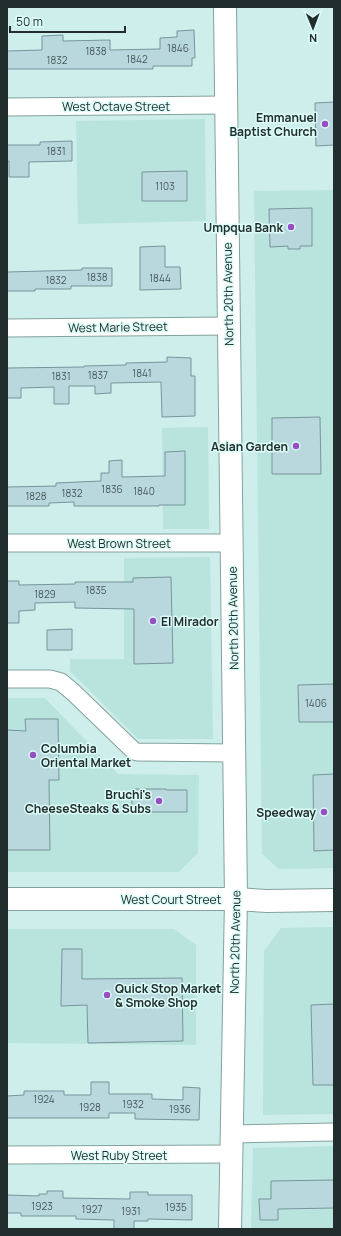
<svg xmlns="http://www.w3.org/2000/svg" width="341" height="1236" viewBox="0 0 341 1236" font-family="Manrope,sans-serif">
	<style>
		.built { fill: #b9e4de }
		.building { fill: #b8d8de; stroke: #77959b }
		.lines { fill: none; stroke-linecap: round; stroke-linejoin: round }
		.minor-casing { stroke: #83a29e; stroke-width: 19 }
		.major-casing { stroke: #83a29e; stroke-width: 24 }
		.minor { stroke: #fff; stroke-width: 17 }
		.major { stroke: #fff; stroke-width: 22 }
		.poi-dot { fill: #964ec2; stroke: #dbfcf7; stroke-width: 1.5 }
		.labels { text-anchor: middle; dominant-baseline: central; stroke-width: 3; stroke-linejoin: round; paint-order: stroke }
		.number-label { font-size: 10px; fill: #485859 }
		.street-label { font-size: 12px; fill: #222e2d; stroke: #dbfcf7 }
		.poi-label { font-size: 12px; font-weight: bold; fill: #222e2d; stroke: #dbfcf7; text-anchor: end }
	</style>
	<rect width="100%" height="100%" fill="#cdeeea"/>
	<g class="built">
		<polygon points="205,119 206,221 78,224 76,121"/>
		<polygon points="334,190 334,868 279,869 262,854 254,191"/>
		<polygon points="208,427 209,529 163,529 162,428"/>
		<polygon points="210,557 213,739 138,739 70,671 70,659 124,659 124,558"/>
		<polygon points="7,698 45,698 118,774 199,775 198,853 179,872 7,872"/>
		<polygon points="334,927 334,1114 263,1115 264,951 281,928"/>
		<polygon points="7,929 174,929 196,945 196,1045 7,1043"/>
		<polygon points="334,1146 334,1229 251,1229 253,1148"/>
	</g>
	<g class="building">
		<polygon points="194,30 195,58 192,58 192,66 153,66 153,69 7,69 7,51 42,50 42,36 63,35 63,41 110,40 110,50 160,49 160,38 177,37 177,31"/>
		<polygon points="334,102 334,145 316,146 315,103"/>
		<polygon points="72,141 72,161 29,162 29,177 9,177 9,161 7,161 7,145 40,145 40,142"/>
		<polygon points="187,171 187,201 142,201 142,172"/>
		<polygon points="312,208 312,246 300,246 300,249 288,249 288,246 270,247 269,209"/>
		<polygon points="165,246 165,267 180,267 181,289 140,290 140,247"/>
		<polygon points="82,268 112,268 112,286 71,286 71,289 35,289 35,291 7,291 7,272 82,270"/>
		<polygon points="167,357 191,358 191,376 195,376 195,416 162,417 161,382 111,383 111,393 95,394 95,386 69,386 69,404 54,404 54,387 21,388 21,398 7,398 7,368 84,367 84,366 126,365 126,363 167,362"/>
		<polygon points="320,417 321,474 272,474 272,418"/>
		<polygon points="185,451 185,505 159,505 159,506 74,506 74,502 49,503 49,506 7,506 7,487 56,486 56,483 101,481 101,473 109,473 109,461 122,460 122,477 165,476 165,452"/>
		<polygon points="171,577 173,663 134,664 134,609 75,608 75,602 35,603 35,610 19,611 19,623 7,623 7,581 19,581 19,585 75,584 75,582 133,582 133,578"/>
		<polygon points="72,629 72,650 47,650 47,630"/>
		<polygon points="334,684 334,722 299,722 298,685"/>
		<polygon points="25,719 58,719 59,780 49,780 50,850 7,850 7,730 26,731"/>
		<polygon points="334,774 334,850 314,851 313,775"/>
		<polygon points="132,789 166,789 166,790 187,790 187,812 132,812"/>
		<polygon points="62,949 82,949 82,979 182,978 183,1041 88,1043 87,1005 61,1006"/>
		<polygon points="334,1004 334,1085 313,1085 311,1005"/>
		<polygon points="91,1082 109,1082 109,1094 152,1094 152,1099 183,1100 183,1087 200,1088 199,1120 135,1119 135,1113 109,1113 109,1118 7,1118 7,1096 24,1095 24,1091 64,1091 64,1095 91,1095"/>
		<polygon points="334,1180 334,1208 278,1209 278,1220 260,1220 259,1199 271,1199 271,1181"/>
		<polygon points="47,1191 63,1191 63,1198 130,1199 130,1192 148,1192 148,1195 192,1195 192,1220 148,1219 148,1221 134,1221 134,1229 114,1229 114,1220 76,1219 76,1216 21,1216 21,1213 7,1213 7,1195 39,1196 39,1194 47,1194"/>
	</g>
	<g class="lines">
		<defs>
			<g id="minor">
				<polyline points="7,107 226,105"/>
				<polyline points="7,328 229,326"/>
				<polyline points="7,543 232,543"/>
				<polyline points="7,679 50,679 61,682 74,693 134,751 137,752 234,753"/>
				<polyline points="232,1134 334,1132"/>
				<polyline points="7,1155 232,1154"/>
			</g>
			<g id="major">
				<polyline points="225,7 236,899 230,1229"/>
				<polyline points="7,899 236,899 267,901 334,900"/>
			</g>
		</defs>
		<use href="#minor" class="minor-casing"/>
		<use href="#major" class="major-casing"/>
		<use href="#minor" class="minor"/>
		<use href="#major" class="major"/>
	</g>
	<g class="poi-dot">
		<circle cx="325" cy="124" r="4"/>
		<circle cx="291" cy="227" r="4"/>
		<circle cx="296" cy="446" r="4"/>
		<circle cx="153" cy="621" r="4"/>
		<circle cx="33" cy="755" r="4"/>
		<circle cx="159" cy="801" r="4"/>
		<circle cx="324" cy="812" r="4"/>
		<circle cx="107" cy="995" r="4"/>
	</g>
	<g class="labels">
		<g class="number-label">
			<text x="178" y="48">1846</text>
			<text x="96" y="51">1838</text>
			<text x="137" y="59">1842</text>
			<text x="57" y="60">1832</text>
			<text x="56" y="151">1831</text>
			<text x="165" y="186">1103</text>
			<text x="97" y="277">1838</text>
			<text x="160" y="278">1844</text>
			<text x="56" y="280">1832</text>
			<text x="142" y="373">1841</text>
			<text x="98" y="375">1837</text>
			<text x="61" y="376">1831</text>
			<text x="112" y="489">1836</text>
			<text x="144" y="491">1840</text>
			<text x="72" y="493">1832</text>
			<text x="36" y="496">1828</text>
			<text x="96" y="590">1835</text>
			<text x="45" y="594">1829</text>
			<text x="316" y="703">1406</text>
			<text x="44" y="1099">1924</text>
			<text x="133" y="1104">1932</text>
			<text x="90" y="1107">1928</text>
			<text x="180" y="1109">1936</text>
			<text x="42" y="1206">1923</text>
			<text x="176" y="1207">1935</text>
			<text x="92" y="1209">1927</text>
			<text x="131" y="1211">1931</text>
		</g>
		<g class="street-label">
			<text x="116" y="106">West Octave Street</text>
			<text transform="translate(228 294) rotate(-91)">North 20th Avenue</text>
			<text transform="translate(118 327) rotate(-1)">West Marie Street</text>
			<text x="119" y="543">West Brown Street</text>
			<text transform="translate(233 618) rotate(-91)">North 20th Avenue</text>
			<text x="171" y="899">West Court Street</text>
			<text transform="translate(235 942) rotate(-89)">North 20th Avenue</text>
			<text x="119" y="1155">West Ruby Street</text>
		</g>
		<g class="poi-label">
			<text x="317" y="117">Emmanuel<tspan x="317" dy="14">Baptist Church</tspan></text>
			<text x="283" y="227">Umpqua Bank</text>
			<text x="288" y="446">Asian Garden</text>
			<text x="161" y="621" text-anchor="start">El Mirador</text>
			<text x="41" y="748" text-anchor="start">Columbia<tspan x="41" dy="14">Oriental Market</tspan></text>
			<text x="151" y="794">Bruchi's<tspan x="151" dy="14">CheeseSteaks &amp; Subs</tspan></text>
			<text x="316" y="812">Speedway</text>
			<text x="115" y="988" text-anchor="start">Quick Stop Market<tspan x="115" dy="14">&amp; Smoke Shop</tspan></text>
		</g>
	</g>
	<rect width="341" height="1236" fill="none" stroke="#222e2d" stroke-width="16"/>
	<g transform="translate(313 28) rotate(179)" stroke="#dbfcf7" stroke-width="3" paint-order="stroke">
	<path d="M0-3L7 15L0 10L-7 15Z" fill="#222e2d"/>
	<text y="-6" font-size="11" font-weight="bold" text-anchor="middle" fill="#222e2d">N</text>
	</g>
	<path d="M10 26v6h115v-6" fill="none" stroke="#222e2d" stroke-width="2"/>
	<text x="16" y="26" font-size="12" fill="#222e2d" stroke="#dbfcf7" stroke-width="3" paint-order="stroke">50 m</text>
</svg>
